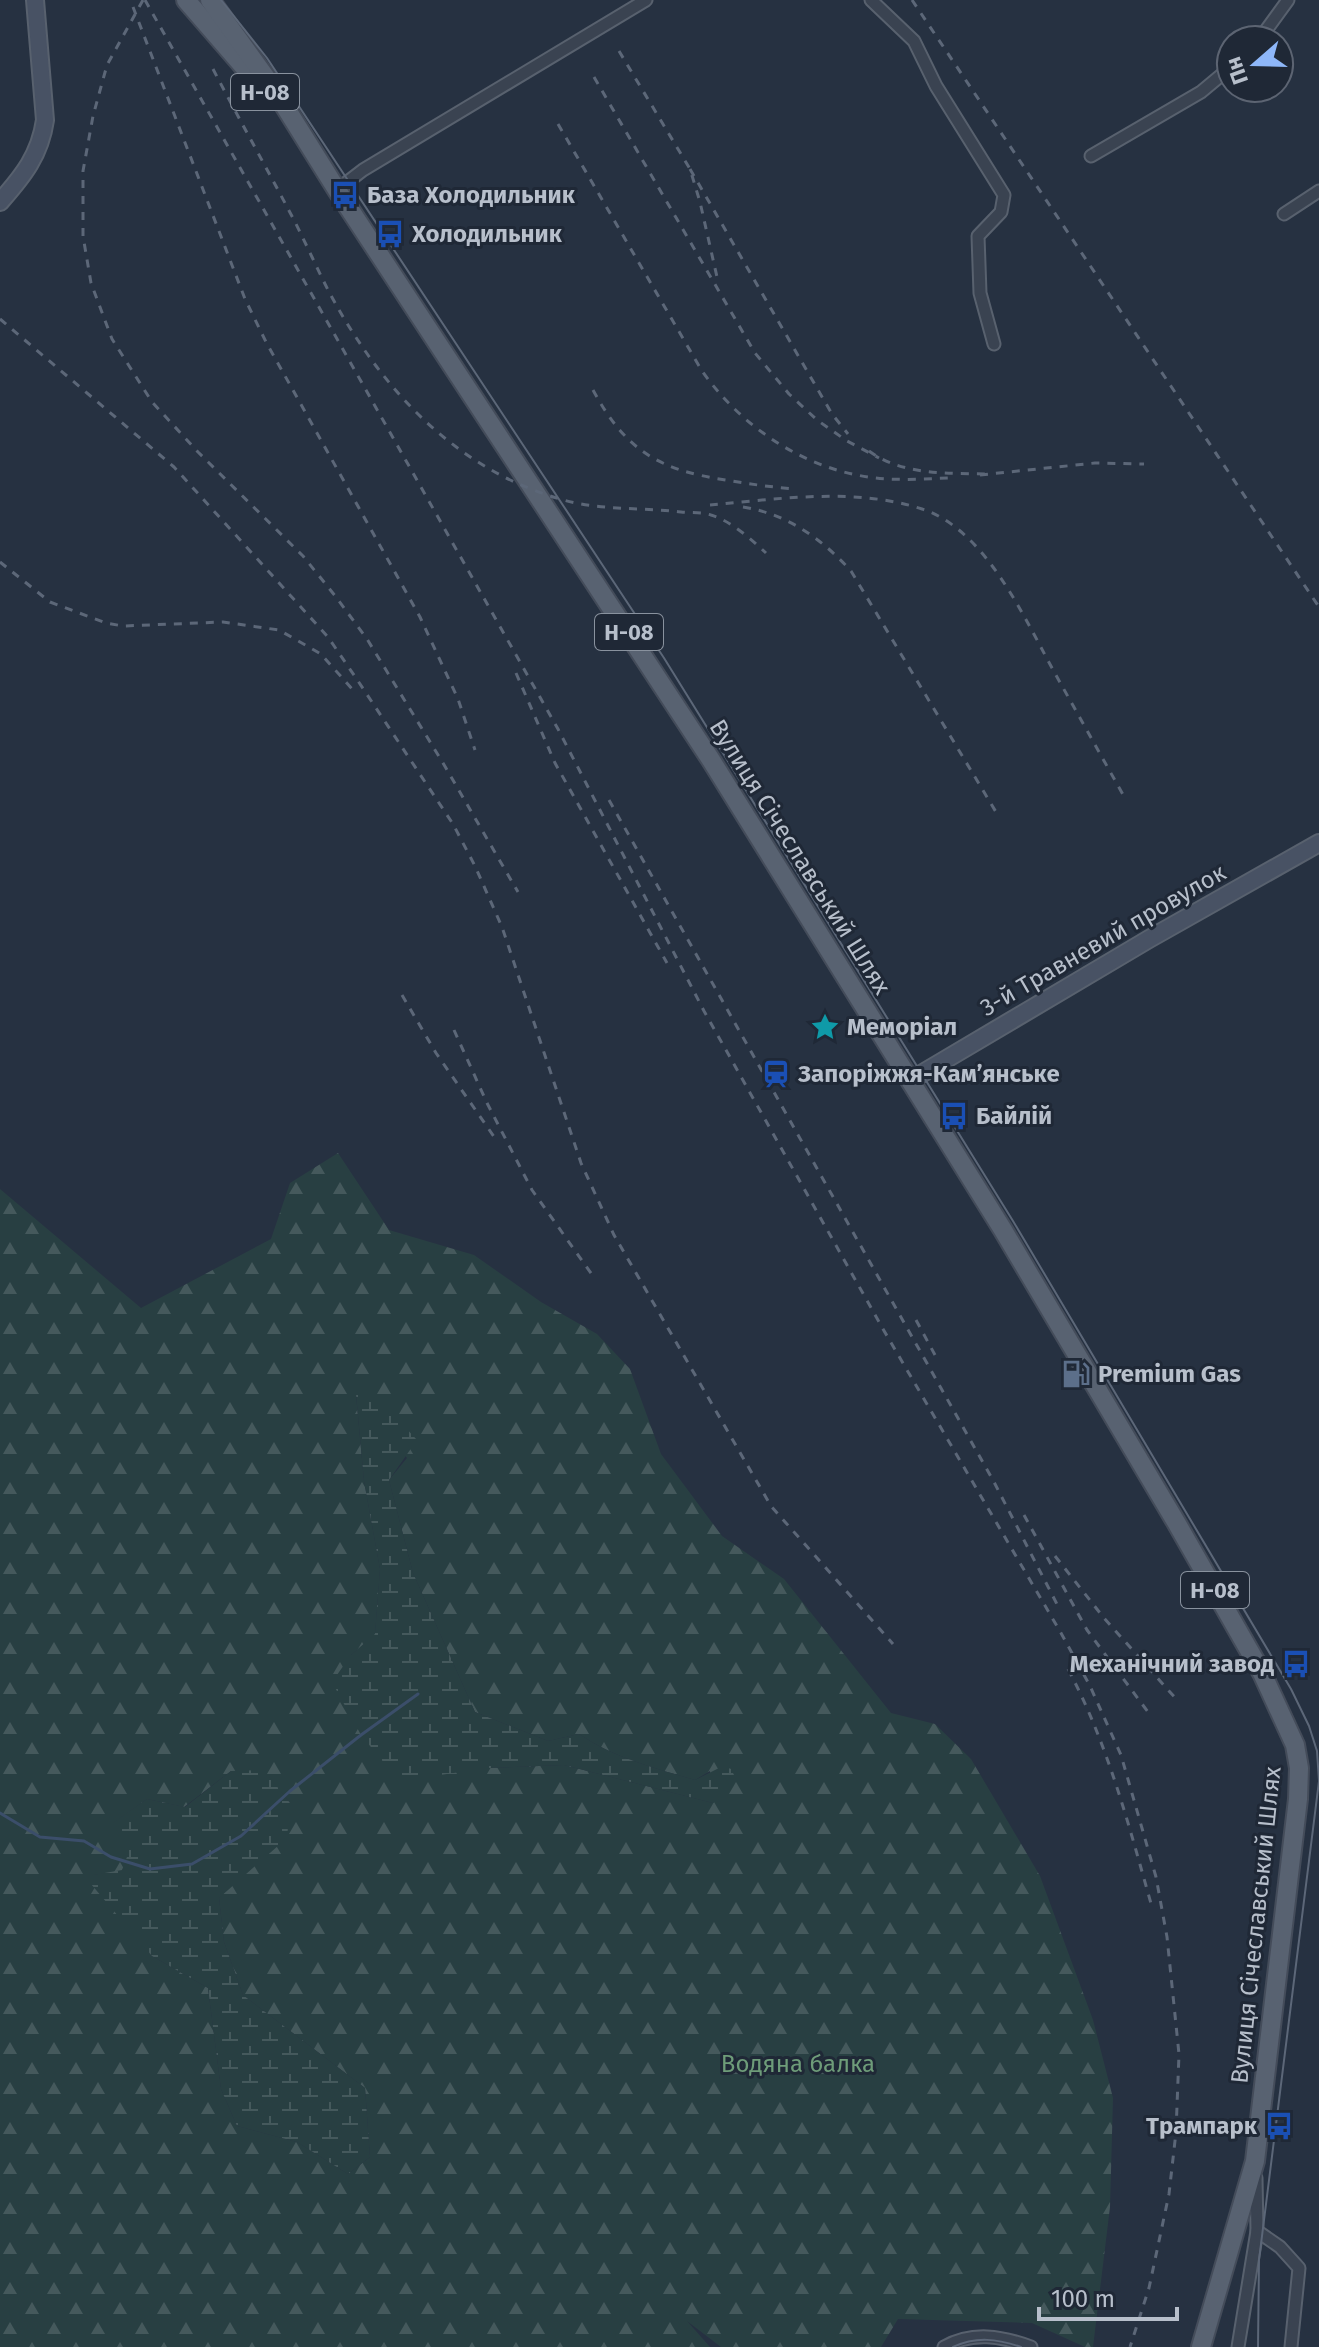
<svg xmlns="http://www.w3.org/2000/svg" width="1319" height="2347" viewBox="0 0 1319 2347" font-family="'Fira Sans',sans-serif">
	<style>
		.forest { fill: url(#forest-firs); fill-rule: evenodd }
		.wetland { fill: url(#wetland-marsh) }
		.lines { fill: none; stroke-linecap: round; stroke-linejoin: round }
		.stream { stroke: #3b4e6a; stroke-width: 3 }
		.minor-casing { stroke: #58616e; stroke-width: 15 }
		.secondary-casing { stroke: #58616e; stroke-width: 20 }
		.primary-casing { stroke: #444c5a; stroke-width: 22 }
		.minor { stroke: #3a4351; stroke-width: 11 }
		.secondary { stroke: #485264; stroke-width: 16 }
		.primary { stroke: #586271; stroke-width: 18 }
		.tram { stroke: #5c6778; stroke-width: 2 }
		.rail { stroke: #5c6778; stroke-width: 3; stroke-dasharray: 8 8; stroke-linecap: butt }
		.labels { text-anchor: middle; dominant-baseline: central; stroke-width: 6; stroke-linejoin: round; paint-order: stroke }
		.shield { fill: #1f2836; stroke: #89929e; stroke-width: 2 }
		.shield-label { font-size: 22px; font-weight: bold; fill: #b7bfcb }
		.poi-label { font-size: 24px; font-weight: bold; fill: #b7bfcb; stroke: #1f2836; text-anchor: start }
		.street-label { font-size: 24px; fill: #b7bfcb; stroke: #1f2836 }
		.park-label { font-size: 24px; fill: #6e9c79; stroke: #1f2836 }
	</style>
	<defs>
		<pattern id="forest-firs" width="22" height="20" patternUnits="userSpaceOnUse" patternTransform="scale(2)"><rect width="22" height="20" fill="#283f42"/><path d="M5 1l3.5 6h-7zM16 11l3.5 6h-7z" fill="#45595c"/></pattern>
		<pattern id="wetland-marsh" width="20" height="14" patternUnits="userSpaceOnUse" patternTransform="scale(2)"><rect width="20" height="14" fill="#283f42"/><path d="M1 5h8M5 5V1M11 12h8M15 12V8" fill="none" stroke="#45595c"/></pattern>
	</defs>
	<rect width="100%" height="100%" fill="#263141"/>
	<path class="forest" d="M338,1153L389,1230L474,1255L541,1302L597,1334L630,1369L661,1454L722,1536L784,1579L891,1713L935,1724L971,1759L1040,1876L1093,2020L1113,2098L1110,2207L1093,2347H1085L1032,2323L898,2319L881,2347H721L687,2321L710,2347H0V1189L141,1308L271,1239L290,1183ZM356,1395L407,1458L389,1480L413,1573L475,1712L548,1741L579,1734C615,1758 654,1768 695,1780L710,1771L713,1803L564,1765L488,1768L351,1655L375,1635L380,1569L364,1481ZM231,1771H264L290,1803L219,1898L224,1942L243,1995L365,2088L370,2157L348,2174L297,2142L237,2126L221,2089L208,1988L152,1956L94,1875L122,1871L128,1857L109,1826L147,1799L184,1807Z"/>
	<g class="wetland">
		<path d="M356,1394L389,1410L417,1440L389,1480L413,1573L475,1712L548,1741L579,1734C615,1758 654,1768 695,1780L723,1766L731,1769L735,1777L724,1797L713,1803L564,1765L488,1768L399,1781L361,1735L332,1682L351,1655L375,1634L380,1569L364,1481Z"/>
		<polygon points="264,1770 290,1803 287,1838 219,1898 224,1942 243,1995 365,2088 370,2157 348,2174 297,2142 237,2126 221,2089 208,1988 152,1956 91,1884 93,1875 122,1870 127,1857 108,1826 147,1799 185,1807 231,1771"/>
	</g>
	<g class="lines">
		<polyline class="stream" points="0,1813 40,1837 84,1841 111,1857 150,1869 192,1864 241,1836 290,1791 361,1735 418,1694"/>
		<defs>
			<g id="minor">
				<polyline points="871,0 914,41 936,86 1004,195 1001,212 978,236 980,293 994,344"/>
				<polyline points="1259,40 1288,0"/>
				<polyline points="1091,156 1201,92 1231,67"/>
				<polyline points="337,190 363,170 646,0"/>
				<polyline points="1284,214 1319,191"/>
				<polyline points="1257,2231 1280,2247 1299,2268 1291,2347"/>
				<path d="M944,2347C973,2331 1001,2336 1031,2347"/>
				<polyline points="1238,2347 1257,2231 1256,2178"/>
			</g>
			<g id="secondary">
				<path d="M0,202C23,176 40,155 45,120L35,0"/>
				<polyline points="911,1080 1149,939 1319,843"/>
			</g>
			<g id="primary">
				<polyline points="186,0 257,82"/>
				<polyline points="210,0 274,89 337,190 711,760 1003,1230 1176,1522 1262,1673 1295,1745 1299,1768 1298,1799 1255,2161 1201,2347"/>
			</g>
		</defs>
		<use href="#minor" class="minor-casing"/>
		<use href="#secondary" class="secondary-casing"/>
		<use href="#primary" class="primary-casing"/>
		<use href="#minor" class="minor"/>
		<use href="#secondary" class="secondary"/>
		<use href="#primary" class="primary"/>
		<g class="tram">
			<polyline points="221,0 267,58 664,658 1013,1221 1291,1689 1309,1726 1317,1751 1319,1781 1259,2260 1258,2347"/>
			<path d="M953,2347C977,2336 997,2339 1021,2347"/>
		</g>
		<g class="rail">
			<polyline points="143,0 107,65 93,116 83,171 83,236 91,283 112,339 152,402 198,452 303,556 336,597 367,639 443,763 518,892"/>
			<polyline points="145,0 558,729 704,1011 883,1329 1061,1633 1090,1686 1121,1755 1156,1877 1167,1937 1179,2054 1176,2132 1169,2194 1149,2288 1130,2347"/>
			<polyline points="912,0 1319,607"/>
			<polyline points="133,7 245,299 266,342 420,617 458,699 475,750"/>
			<polyline points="619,51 690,169 700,202 717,277"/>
			<path d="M213,69C240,121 269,172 296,224C307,246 317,268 328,290C379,386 453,468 560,499C600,511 641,507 681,512C691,513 702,512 711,515C731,521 751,539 766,553"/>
			<polyline points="594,77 755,353 789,394 817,420 847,441 879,458"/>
			<path d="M558,124L702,371C741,426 801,467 868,477C895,481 922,479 948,478"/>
			<polyline points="690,169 832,414 848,434"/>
			<polyline points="0,319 174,467 328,637 358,681 453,824 475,866 502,927 581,1163 614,1235 771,1506 893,1644"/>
			<path d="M593,390C626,451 659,470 726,480C749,484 771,487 794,489"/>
			<path d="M869,451C903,476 949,473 989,474"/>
			<polyline points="980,475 1095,463 1144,464"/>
			<path d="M710,505C778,499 855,487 922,509C987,530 1026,622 1057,677C1080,718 1103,759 1126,800"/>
			<path d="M743,507C787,514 821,538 851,571L996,812"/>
			<polyline points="0,562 50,602 106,623 123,626 223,622 279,630 321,654 352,689"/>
			<polyline points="516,673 555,763 667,963"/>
			<polyline points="609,800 994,1482 1060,1610"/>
			<polyline points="402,995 436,1053 497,1141"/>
			<polyline points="454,1030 487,1103 532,1190 593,1276"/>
			<polyline points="916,1320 935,1355"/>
			<polyline points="1024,1515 1087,1630 1148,1712"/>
			<polyline points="1055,1556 1104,1618 1178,1701"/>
			<path d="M1068,1669C1108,1744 1129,1826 1152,1907"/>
		</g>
	</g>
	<defs>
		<symbol id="bus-bare" viewBox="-9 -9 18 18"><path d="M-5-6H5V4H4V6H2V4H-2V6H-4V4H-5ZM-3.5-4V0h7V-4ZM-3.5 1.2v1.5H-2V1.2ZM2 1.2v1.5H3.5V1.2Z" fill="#1a4fb4" stroke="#1f2836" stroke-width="2.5" paint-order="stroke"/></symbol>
		<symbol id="sight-bare" viewBox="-9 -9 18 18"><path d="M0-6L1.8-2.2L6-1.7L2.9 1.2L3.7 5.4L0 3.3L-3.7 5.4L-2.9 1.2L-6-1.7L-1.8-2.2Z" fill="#0f9aa8" stroke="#1f2836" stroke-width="2.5" paint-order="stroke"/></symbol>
		<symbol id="station-bare" viewBox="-9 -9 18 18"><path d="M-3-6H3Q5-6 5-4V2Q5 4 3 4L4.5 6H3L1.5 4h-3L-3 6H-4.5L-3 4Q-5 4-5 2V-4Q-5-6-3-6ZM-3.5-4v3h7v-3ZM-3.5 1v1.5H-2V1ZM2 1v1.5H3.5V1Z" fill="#1a4fb4" stroke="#1f2836" stroke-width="2.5" paint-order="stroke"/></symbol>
		<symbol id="fuel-bare" viewBox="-9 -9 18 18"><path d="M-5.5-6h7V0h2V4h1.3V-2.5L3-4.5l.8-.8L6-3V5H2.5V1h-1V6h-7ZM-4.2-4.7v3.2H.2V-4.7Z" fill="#5c6f8a" stroke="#1f2836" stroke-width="2.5" paint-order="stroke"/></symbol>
	</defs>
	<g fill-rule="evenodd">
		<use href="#bus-bare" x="325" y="175" width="40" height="40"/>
		<use href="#bus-bare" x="370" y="214" width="40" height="40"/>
		<use href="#sight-bare" x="805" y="1007" width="40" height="40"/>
		<use href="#station-bare" x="756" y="1054" width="40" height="40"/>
		<use href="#bus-bare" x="934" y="1096" width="40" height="40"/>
		<use href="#fuel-bare" x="1056" y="1354" width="40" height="40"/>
		<use href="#bus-bare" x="1276" y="1644" width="40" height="40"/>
		<use href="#bus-bare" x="1259" y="2106" width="40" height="40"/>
	</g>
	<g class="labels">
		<g class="shield">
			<rect x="231" y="74" width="68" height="36" rx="6"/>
			<rect x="595" y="614" width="68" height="36" rx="6"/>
			<rect x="1181" y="1572" width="68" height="36" rx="6"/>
		</g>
		<g class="shield-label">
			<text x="265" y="92">Н-08</text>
			<text x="629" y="632">Н-08</text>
			<text x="1215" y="1590">Н-08</text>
		</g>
		<g class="poi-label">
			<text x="367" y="195">База Холодильник</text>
			<text x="412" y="234">Холодильник</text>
			<text x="847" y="1027">Меморіал</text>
			<text x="798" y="1074">Запоріжжя-Кам’янське</text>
			<text x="976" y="1116">Байлій</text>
			<text x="1098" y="1374">Premium Gas</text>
			<text x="1274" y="1664" text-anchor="end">Механічний завод</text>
			<text x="1257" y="2126" text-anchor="end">Трампарк</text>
		</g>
		<g class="street-label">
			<text transform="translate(800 857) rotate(58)">Вулиця Січеславський Шлях</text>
			<text transform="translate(1103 940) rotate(-30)">3-й Травневий провулок</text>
			<text transform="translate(1256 1925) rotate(-84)">Вулиця Січеславський Шлях</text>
		</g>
		<g class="park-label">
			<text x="798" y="2064">Водяна балка</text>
		</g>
	</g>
	<g transform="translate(1255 64) rotate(250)"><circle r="38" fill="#1f2836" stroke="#5c6472" stroke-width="2"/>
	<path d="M0-6L14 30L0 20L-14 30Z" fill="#8eb7f9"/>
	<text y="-12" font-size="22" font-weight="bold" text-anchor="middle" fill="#b7bfcb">Пн</text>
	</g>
	<path d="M1039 2307v12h138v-12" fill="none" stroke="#b7bfcb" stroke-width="4"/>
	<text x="1051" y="2307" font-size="24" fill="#b7bfcb" stroke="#1f2836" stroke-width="6" paint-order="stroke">100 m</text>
</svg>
